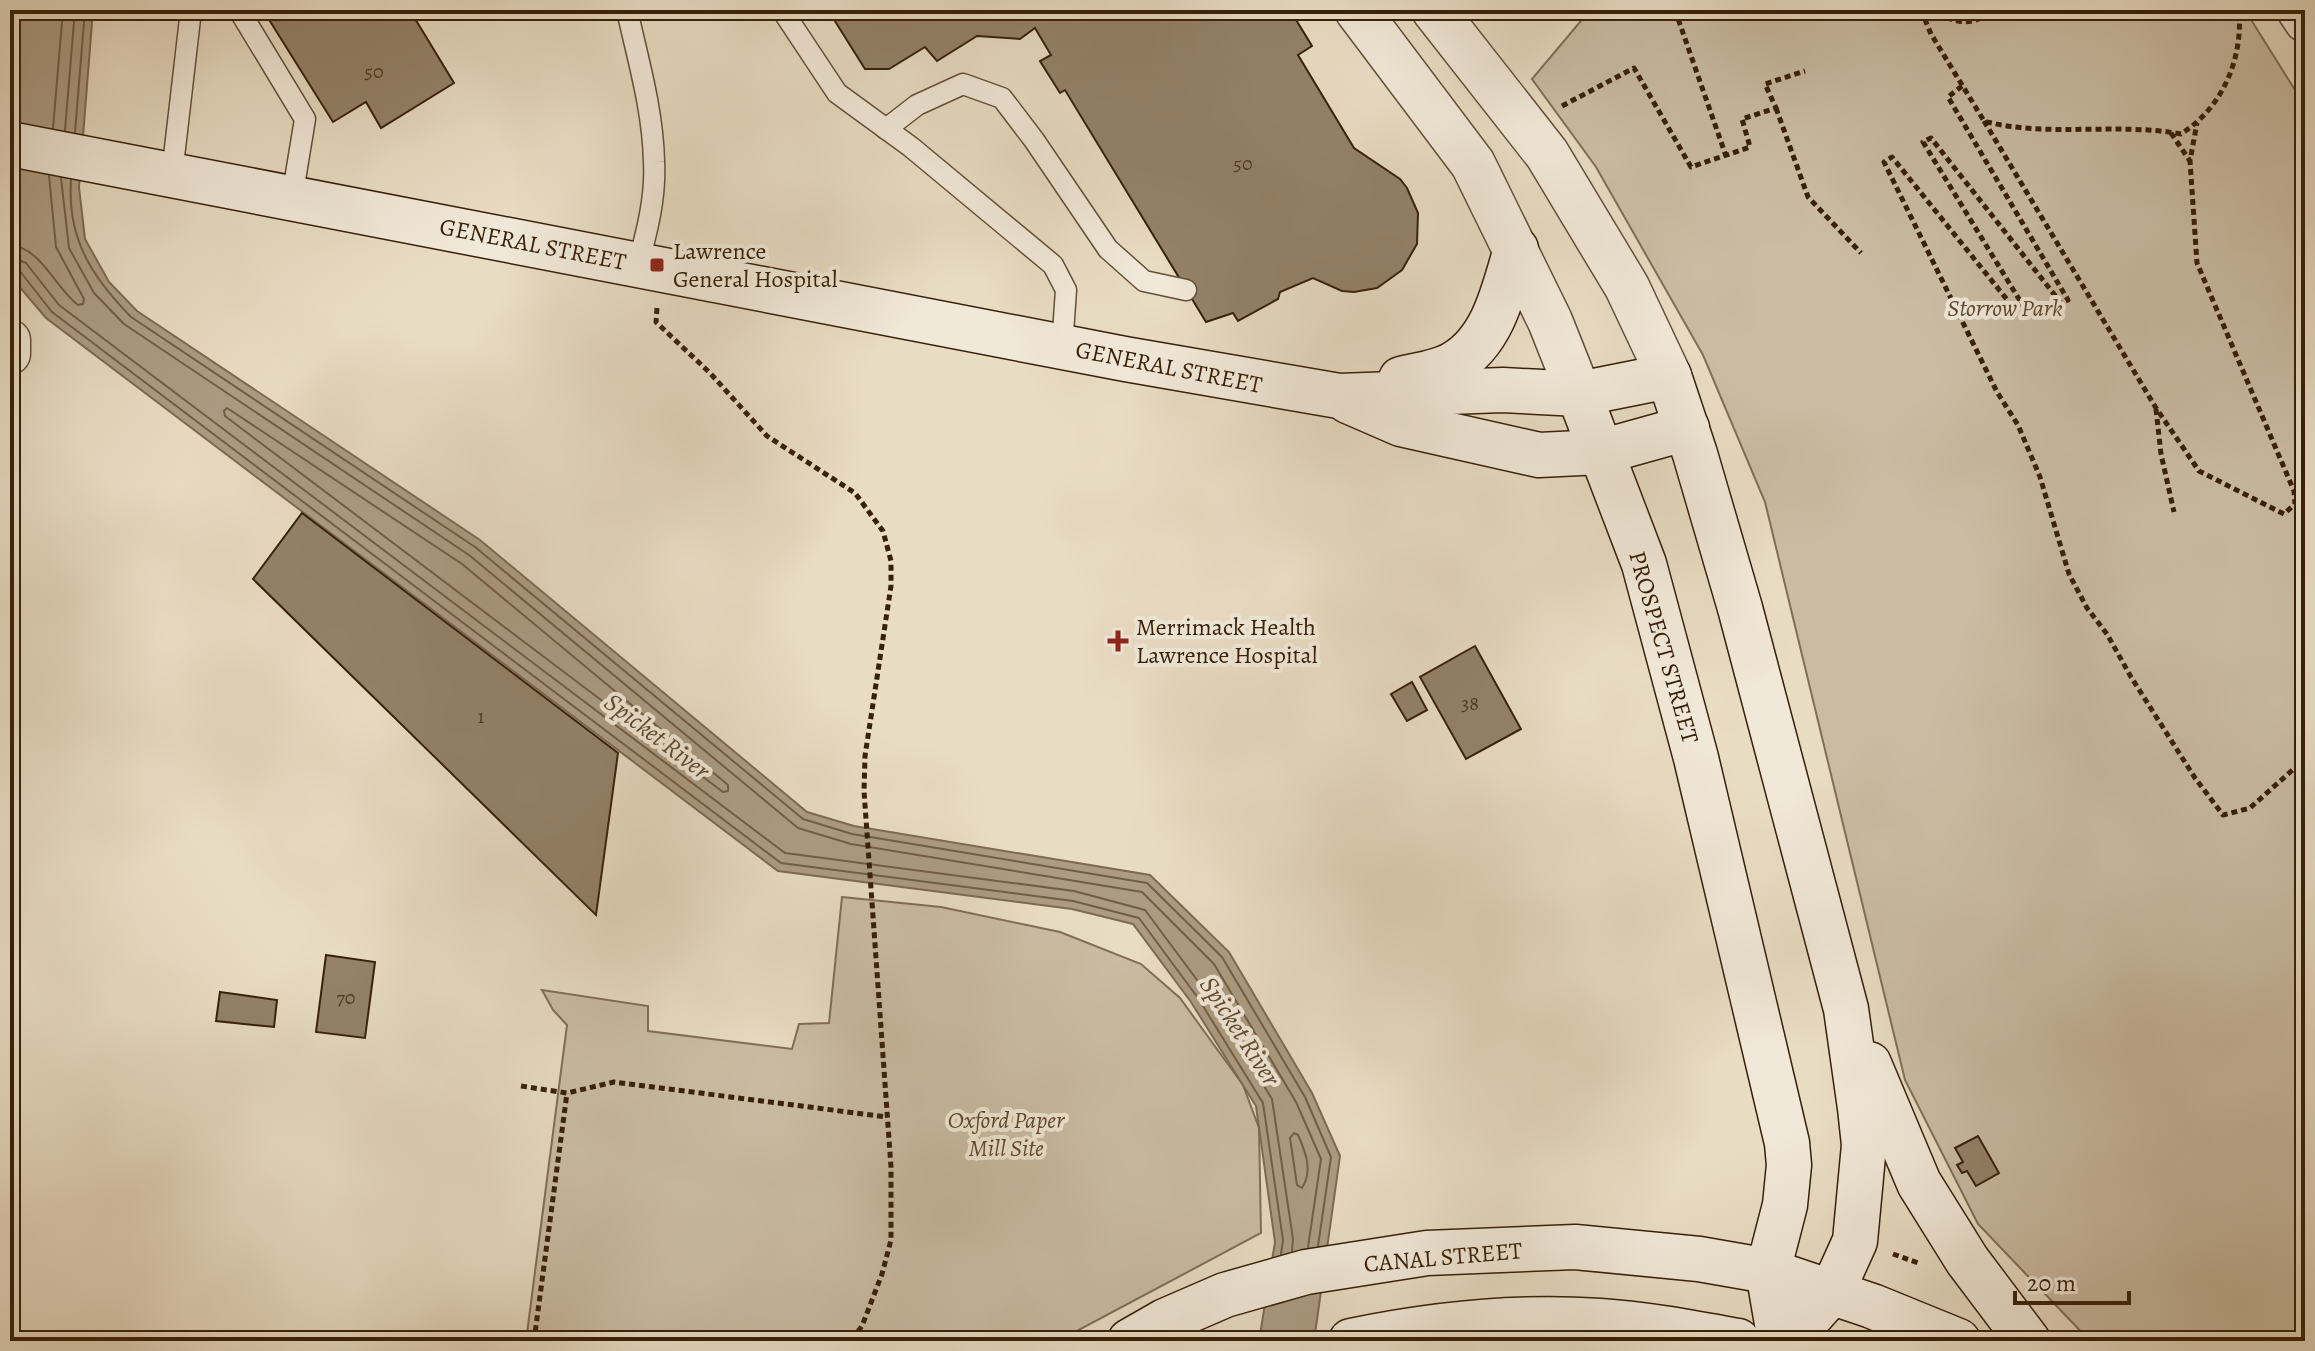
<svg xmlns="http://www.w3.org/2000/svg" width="2315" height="1351" viewBox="0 0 2315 1351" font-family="Alegreya,serif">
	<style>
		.green { fill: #cabca3; stroke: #806e56; stroke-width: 2 }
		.water { fill: #ac9c83; stroke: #7d6a52; stroke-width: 2 }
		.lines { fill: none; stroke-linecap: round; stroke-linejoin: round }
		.shore { stroke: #725e46; stroke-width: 2 }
		.building { fill: #938269; stroke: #372008; stroke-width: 2 }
		.service-casing { stroke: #634f37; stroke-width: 23 }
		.minor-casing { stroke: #634f37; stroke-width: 43 }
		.tertiary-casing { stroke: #634f37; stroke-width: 47 }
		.secondary-casing { stroke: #372008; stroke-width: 47 }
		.path { stroke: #372008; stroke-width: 5; stroke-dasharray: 6 4; stroke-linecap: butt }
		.service { stroke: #f0e8d8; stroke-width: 20 }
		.minor { stroke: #f0e8d8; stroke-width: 40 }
		.tertiary { stroke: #f0e8d8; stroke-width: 44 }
		.secondary { stroke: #f0e8d8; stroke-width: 44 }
		.poi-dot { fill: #8f2418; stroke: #f0e8d8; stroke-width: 3 }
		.labels { text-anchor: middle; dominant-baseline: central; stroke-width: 8; stroke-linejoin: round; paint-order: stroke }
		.number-label { font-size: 20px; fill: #4e3820 }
		.street-label { font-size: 24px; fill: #372008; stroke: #f0e8d8 }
		.poi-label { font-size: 24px; fill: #372008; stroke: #f0e8d8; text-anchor: start }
		.park-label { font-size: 24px; font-style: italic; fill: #5c472f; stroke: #f0e8d8 }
		.water-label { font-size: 26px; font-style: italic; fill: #604b33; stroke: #f0e8d8 }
	</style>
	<rect width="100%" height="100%" fill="#e8dcc3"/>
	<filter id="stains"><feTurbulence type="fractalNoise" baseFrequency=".0025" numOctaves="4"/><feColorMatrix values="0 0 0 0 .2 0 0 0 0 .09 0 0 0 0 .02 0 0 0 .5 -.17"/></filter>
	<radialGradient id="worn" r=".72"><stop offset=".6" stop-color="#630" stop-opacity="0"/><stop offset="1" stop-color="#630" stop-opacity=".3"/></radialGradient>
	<g class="green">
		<polygon points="1590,10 2245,10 2305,106 2305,1341 2090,1341 1978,1224 1905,1080 1765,502 1703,355 1596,167 1532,79"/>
		<polygon points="842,897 941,907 1060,932 1141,964 1180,998 1243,1085 1259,1128 1261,1233 1058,1341 526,1341 567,1025 553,1010 542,990 648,1006 648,1031 792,1049 799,1024 829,1023"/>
	</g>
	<polygon class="water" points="14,10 93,10 79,187 85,239 109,282 137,311 480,540 807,812 854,826 1150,875 1229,952 1312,1093 1340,1156 1314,1341 1259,1341 1275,1242 1256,1106 1191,1002 1133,924 1072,909 778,871 46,318 17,284 10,268 10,37"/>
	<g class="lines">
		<g class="shore">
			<polyline points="53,128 63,10"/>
			<polyline points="65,130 75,10"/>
			<polyline points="75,132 85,10"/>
			<polyline points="61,178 69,248 94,293 124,324 469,555 798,828 851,844 1142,892 1214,964 1296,1102 1321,1159 1308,1247"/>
			<path d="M71,180C67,239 92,277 131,317L475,547L803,819L852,834L1147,883L1222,957L1305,1097L1331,1157L1318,1246"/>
			<path d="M10,245C40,247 55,287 78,305L83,304L84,299L56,247L49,176"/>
			<polyline points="10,257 26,263 59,305 785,853 1074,891 1145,910 1206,992 1272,1099 1293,1239 1292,1251"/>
			<polyline points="10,267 19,270 52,312 781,863 1073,901 1139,918 1198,998 1263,1103 1283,1240 1281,1254"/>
			<polygon points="227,408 462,564 728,785 728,791 723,792 225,416 224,411"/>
			<path d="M1294,1133L1298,1135C1306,1153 1313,1171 1302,1188L1297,1185L1290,1138Z"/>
		</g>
	</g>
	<g class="building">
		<polygon points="263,10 414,10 411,12 454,83 381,128 366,102 333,122"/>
		<polygon points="828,10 1290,10 1312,46 1298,55 1354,148 1400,179 1407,188 1418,213 1417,244 1402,270 1377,288 1354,292 1342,291 1313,278 1280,292 1278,299 1238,321 1233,313 1206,322 1065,90 1060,93 1040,61 1051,55 1035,28 1020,39 977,36 937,61 925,47 889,69 865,69"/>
		<polygon points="302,513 618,753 596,915 253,579"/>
		<polygon points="1475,646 1521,729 1466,759 1420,677"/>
		<polygon points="1412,682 1427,710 1407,721 1391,694"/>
		<polygon points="326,955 375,962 365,1038 316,1032"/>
		<polygon points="220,992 277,1000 274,1027 216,1021"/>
		<polygon points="1978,1136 1999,1173 1976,1186 1967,1171 1962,1173 1957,1165 1963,1162 1955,1148"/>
	</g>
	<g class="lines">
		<defs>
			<g id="service">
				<polyline points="239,10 305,119 292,198"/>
				<path d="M627,10C638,60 653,110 654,162C656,197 647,231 638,265"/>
				<polyline points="782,10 837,93 911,147 1053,265 1066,290 1062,347"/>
				<polyline points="886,129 917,105 963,84 1002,98 1034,140 1108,249 1144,281 1186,290"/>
				<polyline points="172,174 191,10"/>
			</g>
			<g id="minor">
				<polyline points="2297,10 2305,22"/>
				<polyline points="10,340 10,354"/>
			</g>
			<g id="tertiary">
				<polyline points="1357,10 1473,164 1550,321 1579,394"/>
				<polyline points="1434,10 1547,154 1627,287 1669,376"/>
			</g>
			<g id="secondary">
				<polyline points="10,144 1125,359 1339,396 1503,390 1579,394 1669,376 1695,454 1740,608 1846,1009 1860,1108 1864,1145 1855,1241 1832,1292 1788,1341"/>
				<path d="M1401,379C1417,375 1441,372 1455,363C1494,340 1504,289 1516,249"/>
				<polyline points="1579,394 1644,564 1696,758 1787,1143 1789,1165 1785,1205 1768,1271 1780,1341"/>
				<polyline points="1348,401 1401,424 1539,455 1601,452 1687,428"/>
				<polyline points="1869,1064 1919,1183 1967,1260 2028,1341"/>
				<polyline points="1130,1341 1165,1321 1225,1295 1306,1272 1427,1253 1575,1247 1699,1259 1768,1271 1872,1306 1958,1341"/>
				<path d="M1351,1341C1433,1324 1515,1315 1600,1321C1646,1324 1693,1333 1738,1341"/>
			</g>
		</defs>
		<use href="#service" class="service-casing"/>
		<use href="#minor" class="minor-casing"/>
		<use href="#tertiary" class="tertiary-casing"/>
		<use href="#secondary" class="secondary-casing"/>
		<g class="path">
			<polyline points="1675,10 1726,156"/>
			<path d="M1921,10L1931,34L1984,121C2044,138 2118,122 2181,134C2223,107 2243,59 2239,10"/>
			<path d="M1928,10C1959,23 1966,28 1997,10"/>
			<polyline points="1962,86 1948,97 2068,300 2061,303 1931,138 1923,142 2022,304 2013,307 1892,157 1884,162 1997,392 2018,425 2040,477 2069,574 2087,608 2107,634 2131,677 2195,778 2223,815 2250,808 2298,765 2305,751"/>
			<polyline points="1562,106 1634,68 1691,167 1750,147 1742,119 1776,108 1765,84 1805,71"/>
			<polyline points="1776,108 1808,197 1861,253"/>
			<polyline points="1984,121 2156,408 2199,471 2284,514 2295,504 2294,491 2197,263 2190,161 2197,123"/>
			<polyline points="2171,133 2190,161"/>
			<polyline points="657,308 656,322 710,373 767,436 855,493 883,531 891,561 891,586 865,756 864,791 891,1167 891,1240 882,1274 862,1326 851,1341"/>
			<polyline points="2156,409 2161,454 2174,512"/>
			<polyline points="521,1086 567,1093 614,1082 887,1117"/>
			<polyline points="1893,1254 1921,1264"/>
			<polyline points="534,1341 567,1093"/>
		</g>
		<use href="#service" class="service"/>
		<use href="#minor" class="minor"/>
		<use href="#tertiary" class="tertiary"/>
		<use href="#secondary" class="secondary"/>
	</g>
	<g class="poi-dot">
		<rect x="649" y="257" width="16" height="16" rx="4"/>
		<path d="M1114 629h8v8h8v8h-8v8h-8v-8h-8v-8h8z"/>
	</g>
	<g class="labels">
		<g class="number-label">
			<text x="374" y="71">50</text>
			<text x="1243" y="163">50</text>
			<text x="1470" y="703">38</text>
			<text x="481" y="716">1</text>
			<text x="346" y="997">70</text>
		</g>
		<g class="street-label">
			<text transform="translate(533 244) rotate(11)">GENERAL STREET</text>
			<text transform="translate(1169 367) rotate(11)">GENERAL STREET</text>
			<text transform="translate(1664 647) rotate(74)">PROSPECT STREET</text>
			<text transform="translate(1443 1257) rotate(-5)">CANAL STREET</text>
		</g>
		<g class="poi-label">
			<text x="673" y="251">Lawrence<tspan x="673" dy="28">General Hospital</tspan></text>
			<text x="1136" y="627">Merrimack Health<tspan x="1136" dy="28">Lawrence Hospital</tspan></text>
		</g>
		<g class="park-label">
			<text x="2005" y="308">Storrow Park</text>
			<text x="1006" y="1120">Oxford Paper<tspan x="1006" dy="28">Mill Site</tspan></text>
		</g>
		<g class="water-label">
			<text transform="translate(657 736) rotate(37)">Spicket River</text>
			<text transform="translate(1240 1031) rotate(57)">Spicket River</text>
		</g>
	</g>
	<rect width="2315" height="1351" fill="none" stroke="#e8dcc3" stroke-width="40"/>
	<rect x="12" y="12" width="2291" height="1327" fill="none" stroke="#372008" stroke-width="4"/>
	<rect x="20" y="20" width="2275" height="1311" fill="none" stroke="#372008" stroke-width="2"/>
	<path d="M2015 1291v12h114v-12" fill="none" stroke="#372008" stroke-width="4"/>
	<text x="2027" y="1291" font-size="24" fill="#372008" stroke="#f0e8d8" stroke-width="6" paint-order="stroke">20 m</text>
	<rect width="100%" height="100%" filter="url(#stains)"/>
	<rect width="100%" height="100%" fill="url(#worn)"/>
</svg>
